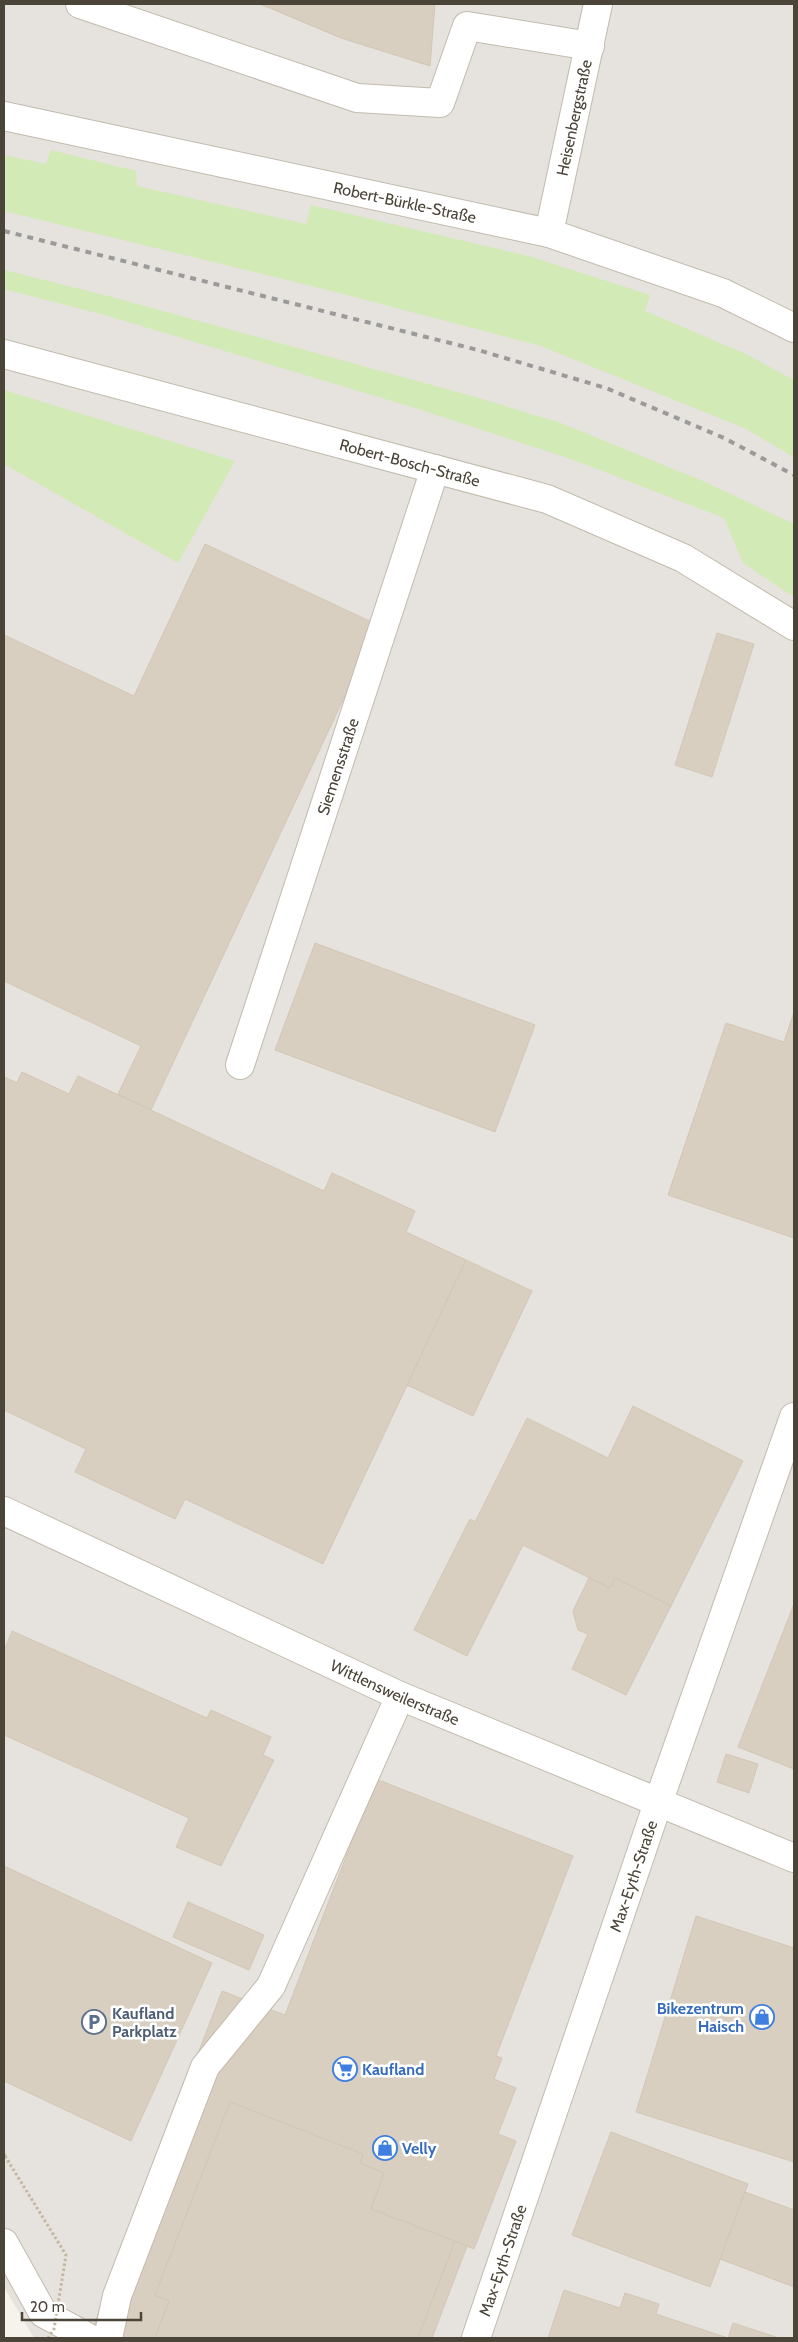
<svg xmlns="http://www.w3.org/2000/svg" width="798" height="2342" viewBox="0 0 798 2342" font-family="Cabin,sans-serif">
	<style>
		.industrial { fill: #e6e2dd }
		.green { fill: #d2eab5 }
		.building { fill: #d8cfc1; stroke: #d3c7b4 }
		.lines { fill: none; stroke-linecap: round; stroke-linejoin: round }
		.minor-casing { stroke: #c2bbae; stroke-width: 30 }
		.path { stroke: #c4b79f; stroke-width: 3; stroke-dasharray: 2.5 2.5; stroke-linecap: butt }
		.minor { stroke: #fff; stroke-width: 28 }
		.rail { stroke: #9a9a9a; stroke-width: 4; stroke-dasharray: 6 6; stroke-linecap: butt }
		.path-bridge { stroke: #c4b79f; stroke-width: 3; stroke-dasharray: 2.5 2.5; stroke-linecap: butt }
		.labels { text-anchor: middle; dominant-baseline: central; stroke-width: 5; stroke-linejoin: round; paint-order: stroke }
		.street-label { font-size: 16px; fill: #4b4439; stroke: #fff }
		.shop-label { font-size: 16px; font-weight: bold; fill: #366cbe; stroke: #fff; text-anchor: start }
		.service-label { font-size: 16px; font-weight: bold; fill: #4e5e75; stroke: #fff; text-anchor: start }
	</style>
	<rect width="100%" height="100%" fill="#f6f3ec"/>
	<polygon class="industrial" points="4,4 794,4 794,2338 34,2338 4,2287"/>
	<g class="green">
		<polygon points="51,150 136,171 137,186 306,224 311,205 532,257 650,295 645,311 746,354 794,380 794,457 744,428 541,346 324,289 4,211 4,155 46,164"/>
		<polygon points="4,270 112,297 475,397 561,423 705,482 794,524 794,597 743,563 724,518 571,459 412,407 108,316 4,289"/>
		<polygon points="4,390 235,461 178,563 4,464"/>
	</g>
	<g class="building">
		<polygon points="260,4 435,4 430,66 341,38"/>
		<polygon points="205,544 378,625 151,1110 118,1094 141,1046 4,981 4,635 134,696"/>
		<polygon points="717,633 754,644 712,777 675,765"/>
		<polygon points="315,943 535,1025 495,1132 275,1050"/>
		<polygon points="794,1012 794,1238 668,1195 726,1023 784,1042"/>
		<polygon points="22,1072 69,1094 78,1076 324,1191 332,1173 415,1211 406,1232 466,1260 323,1564 185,1499 175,1519 75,1472 86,1449 4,1410 4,1077 17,1083"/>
		<polygon points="466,1260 532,1291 473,1416 407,1385"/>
		<polygon points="633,1406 743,1461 671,1606 615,1578 610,1588 523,1545 467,1656 414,1630 470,1519 475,1522 527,1418 608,1458"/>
		<polygon points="589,1578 610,1588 615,1578 671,1606 626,1695 572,1669 588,1634 578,1630 573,1611"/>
		<polygon points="794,1604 794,1769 738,1747"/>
		<polygon points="12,1631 207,1718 211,1710 271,1737 263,1755 274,1760 221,1866 176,1847 189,1818 4,1735 4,1651"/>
		<polygon points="726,1754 758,1764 749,1793 717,1782"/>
		<polygon points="376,1779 573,1856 496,2056 502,2058 494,2079 516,2088 498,2134 516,2141 474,2249 371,2209 384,2173 360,2163 363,2154 230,2102 155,2295 169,2301 155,2338 89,2338 222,1991 285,2015"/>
		<polygon points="4,1866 212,1963 131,2141 4,2081"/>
		<polygon points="188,1902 264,1935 249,1970 173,1937"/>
		<polygon points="696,1916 794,1948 794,2162 636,2112"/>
		<polygon points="230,2102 363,2154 360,2163 384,2173 371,2209 455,2241 418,2338 155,2338 169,2301 155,2295"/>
		<polygon points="611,2132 748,2184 710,2287 572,2235"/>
		<polygon points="745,2192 794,2210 794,2287 720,2259"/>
		<polygon points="455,2241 467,2246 432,2338 418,2338"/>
		<polygon points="564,2290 620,2308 625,2293 659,2304 656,2314 728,2338 733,2323 779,2338 548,2338"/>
	</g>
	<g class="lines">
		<defs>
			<g id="minor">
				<polyline points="80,4 357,98 440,103 467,26 590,46"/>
				<path id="s1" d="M4,116L549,233L723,293L794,328"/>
				<path id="s2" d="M549,233L598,4"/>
				<path id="s3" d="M4,354L547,499L683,558L794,626"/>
				<path id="s4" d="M240,1065L435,469"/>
				<path id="s5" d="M4,1511L400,1696L794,1858"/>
				<polyline points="4,2243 43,2313 89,2338"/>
				<polyline points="108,2338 117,2296 205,2067 271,1986 400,1696"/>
				<path id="s6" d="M476,2338L658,1803L794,1417"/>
			</g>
		</defs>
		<use href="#minor" class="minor-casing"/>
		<polyline class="path" points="4,2154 5,2156"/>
		<use href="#minor" class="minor"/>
		<polyline class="rail" points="4,231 478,350 606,388 724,438 794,475"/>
		<polyline class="path-bridge" points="5,2156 66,2255 54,2329 48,2338"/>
	</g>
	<defs>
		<symbol id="shop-ring" viewBox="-11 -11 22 22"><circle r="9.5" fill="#fff" stroke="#3f7fe0" stroke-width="1.5"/><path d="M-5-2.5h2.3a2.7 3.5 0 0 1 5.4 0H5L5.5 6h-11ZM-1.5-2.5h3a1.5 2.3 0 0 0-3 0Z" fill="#3f7fe0"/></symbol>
		<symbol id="parking-ring" viewBox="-11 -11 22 22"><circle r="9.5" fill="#fff" stroke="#5c6f8a" stroke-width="1.5"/><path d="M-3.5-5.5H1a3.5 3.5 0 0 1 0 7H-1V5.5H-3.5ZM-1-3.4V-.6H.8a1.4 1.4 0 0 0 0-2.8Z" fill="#5c6f8a"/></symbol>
		<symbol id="supermarket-ring" viewBox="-11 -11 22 22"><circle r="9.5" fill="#fff" stroke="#3f7fe0" stroke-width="1.5"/><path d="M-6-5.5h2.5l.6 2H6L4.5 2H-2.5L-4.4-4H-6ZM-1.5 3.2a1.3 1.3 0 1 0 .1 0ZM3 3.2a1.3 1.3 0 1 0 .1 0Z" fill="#3f7fe0"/></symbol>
	</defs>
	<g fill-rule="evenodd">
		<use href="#shop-ring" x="748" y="2003" width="28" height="28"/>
		<use href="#parking-ring" x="80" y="2008" width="28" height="28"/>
		<use href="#supermarket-ring" x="331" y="2055" width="28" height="28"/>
		<use href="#shop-ring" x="371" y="2134" width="28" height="28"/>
	</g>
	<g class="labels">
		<g class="street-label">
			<text stroke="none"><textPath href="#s2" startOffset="118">Heisenbergstraße</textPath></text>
			<text stroke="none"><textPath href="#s1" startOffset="410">Robert-Bürkle-Straße</textPath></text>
			<text stroke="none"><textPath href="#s3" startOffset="420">Robert-Bosch-Straße</textPath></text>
			<text stroke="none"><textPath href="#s4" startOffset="314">Siemensstraße</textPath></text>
			<text stroke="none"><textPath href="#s5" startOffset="431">Wittlensweilerstraße</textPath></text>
			<text stroke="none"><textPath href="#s6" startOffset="488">Max-Eyth-Straße</textPath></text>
			<text stroke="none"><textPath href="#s6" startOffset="82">Max-Eyth-Straße</textPath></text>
		</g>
		<g class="shop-label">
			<text x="744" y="2008" text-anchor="end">Bikezentrum<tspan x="744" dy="18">Haisch</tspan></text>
			<text x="362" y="2069">Kaufland</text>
			<text x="402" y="2148">Velly</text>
		</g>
		<g class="service-label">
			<text x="112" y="2013">Kaufland<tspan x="112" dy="18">Parkplatz</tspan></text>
		</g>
	</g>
	<rect width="798" height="2342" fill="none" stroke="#4b4439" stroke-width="10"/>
	<path d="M22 2312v8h119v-8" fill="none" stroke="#4b4439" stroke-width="2.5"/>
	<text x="30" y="2312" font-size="15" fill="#4b4439" stroke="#ffffff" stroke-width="4" paint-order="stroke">20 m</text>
</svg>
